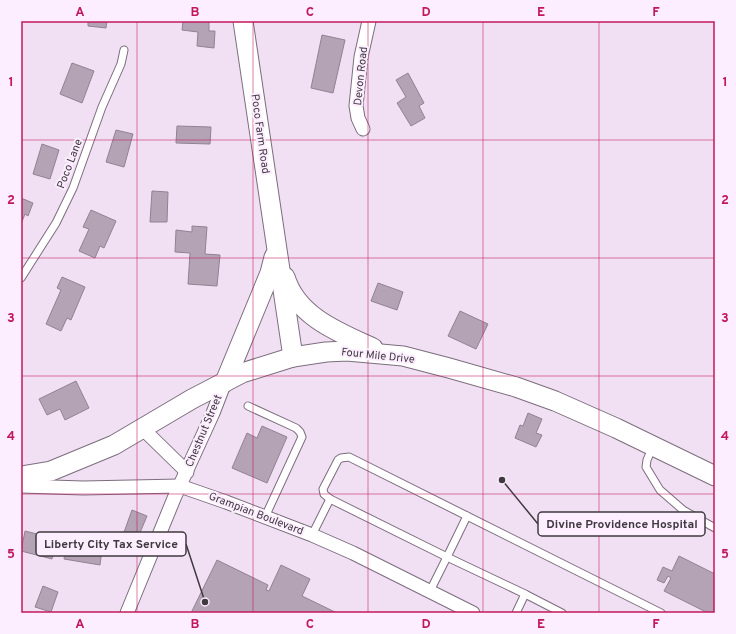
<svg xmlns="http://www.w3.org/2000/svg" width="736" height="634" viewBox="0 0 736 634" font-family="Overpass,sans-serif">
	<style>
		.building { fill: #b3a3b5; stroke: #918293 }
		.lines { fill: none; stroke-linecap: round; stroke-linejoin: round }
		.lane-casing { stroke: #7c6d7e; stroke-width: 9 }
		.street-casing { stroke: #7c6d7e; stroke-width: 15 }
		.secondary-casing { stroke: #7c6d7e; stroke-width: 21 }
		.lane { stroke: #fff; stroke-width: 7 }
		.street { stroke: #fff; stroke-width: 13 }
		.secondary { stroke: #fff; stroke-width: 19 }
		.grid { fill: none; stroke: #c2185b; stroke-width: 1; stroke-opacity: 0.55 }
		.labels { text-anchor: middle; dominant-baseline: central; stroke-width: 4; stroke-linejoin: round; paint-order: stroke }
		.street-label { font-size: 11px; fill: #403940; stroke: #fceefe }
		.leader { fill: none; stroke: #403940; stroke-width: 1.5 }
		.callout-dot { fill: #403940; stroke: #fceefe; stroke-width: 1.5 }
		.callout { fill: #fceefe; stroke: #403940; stroke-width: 1.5 }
		.callout-label { font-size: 12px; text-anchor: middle; font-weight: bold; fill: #403940 }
		.neatline { fill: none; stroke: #c2185b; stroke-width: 1.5 }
		.grid-label { font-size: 13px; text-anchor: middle; font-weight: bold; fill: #c2185b }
	</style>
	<rect width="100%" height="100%" fill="#f1e0f3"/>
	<g class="building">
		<polygon points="88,21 107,21 106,28 88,26"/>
		<polygon points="183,21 209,21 209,31 215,31 214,48 197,46 198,32 182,30"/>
		<polygon points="322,35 345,40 333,93 311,88"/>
		<polygon points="72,63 94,71 82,103 60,94"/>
		<polygon points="408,73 424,103 419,106 425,118 411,126 397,103 406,97 396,80"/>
		<polygon points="177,126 211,127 210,144 176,143"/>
		<polygon points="116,130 133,134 124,167 106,162"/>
		<polygon points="42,144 59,150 50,179 33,174"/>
		<polygon points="152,191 168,192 167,222 150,222"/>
		<polygon points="21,198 33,203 28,216 25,214 21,224"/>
		<polygon points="91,210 116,221 104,248 100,246 95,258 79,251 89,229 83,227"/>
		<polygon points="192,226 207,227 205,254 220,255 217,286 188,284 190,253 175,252 176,230 192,232"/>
		<polygon points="62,277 85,287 71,320 67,318 61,331 46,324 61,290 57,288"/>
		<polygon points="378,283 403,292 397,310 371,301"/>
		<polygon points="460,311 488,324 476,349 448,336"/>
		<polygon points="76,381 89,408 65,420 60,409 47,415 39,399"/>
		<polygon points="528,413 542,419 536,433 542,435 536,447 515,438 520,425 523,426"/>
		<polygon points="262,426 287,437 267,483 232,468 247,433 257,438"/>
		<polygon points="132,510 147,516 137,540 123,535"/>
		<polygon points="25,531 57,539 52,559 21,551"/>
		<polygon points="68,536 103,542 100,565 64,559"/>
		<polygon points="679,556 715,574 715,613 708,613 664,591 671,578 668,576 664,583 657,580 663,567 672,571"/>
		<polygon points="217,560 268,585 266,590 269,591 281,565 310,579 302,596 337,613 191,613"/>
		<polygon points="43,586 58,592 51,612 35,607"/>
	</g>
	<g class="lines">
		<defs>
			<g id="lane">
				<polyline points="21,278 56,223 73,188 102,107 121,64 124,50"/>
				<polyline points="248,406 296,428 300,432 302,437 265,517"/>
				<polyline points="653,446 647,460 646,467 660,490 683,510 715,528"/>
				<polyline points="330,499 324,494 323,489 338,460 341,458 349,457 661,613"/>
				<polyline points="312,535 330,499 447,557 467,516"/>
				<polyline points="430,591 447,557 525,594"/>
				<polyline points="516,613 525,594 562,613"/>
			</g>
			<g id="street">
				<polyline points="363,129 358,118 356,106 361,57 369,21"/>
				<polyline points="142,428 187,472"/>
				<polyline points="21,486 83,488 180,486 226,502 312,535 353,553 473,613"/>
				<polyline points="127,613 175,496 213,413 225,382"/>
			</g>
			<g id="secondary">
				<polyline points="243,21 293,357"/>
				<path d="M285,277C297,317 340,333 373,348"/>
				<polyline points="225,382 270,273 274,257"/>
				<polyline points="21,476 51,471 114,445 192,399 242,373 293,357 326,352 347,351 403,356 449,368 516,387 555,401 616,428 715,476"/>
			</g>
		</defs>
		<use href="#lane" class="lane-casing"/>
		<use href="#street" class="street-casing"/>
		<use href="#secondary" class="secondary-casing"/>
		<use href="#lane" class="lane"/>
		<use href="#street" class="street"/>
		<use href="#secondary" class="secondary"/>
	</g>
	<path class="grid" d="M137,21V613M253,21V613M368,21V613M483,21V613M599,21V613M21,140H715M21,258H715M21,376H715M21,494H715"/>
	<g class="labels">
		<g class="street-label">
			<text transform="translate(361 76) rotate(-84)">Devon Road</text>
			<text transform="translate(260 134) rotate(82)">Poco Farm Road</text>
			<text transform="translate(70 164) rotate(-69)">Poco Lane</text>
			<text transform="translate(378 356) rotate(6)">Four Mile Drive</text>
			<text transform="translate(204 431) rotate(-67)">Chestnut Street</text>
			<text transform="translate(256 514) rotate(21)">Grampian Boulevard</text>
		</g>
	</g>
	<path class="leader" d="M502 480L538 524M205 602L186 544"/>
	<g class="callout-dot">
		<circle cx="502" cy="480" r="4"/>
		<circle cx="205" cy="602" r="4"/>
	</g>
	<g class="callout">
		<rect x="538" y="512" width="167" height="24" rx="4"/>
		<rect x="36" y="532" width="150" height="24" rx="4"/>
	</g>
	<g class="callout-label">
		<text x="622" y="528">Divine Providence Hospital</text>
		<text x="111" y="548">Liberty City Tax Service</text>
	</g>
	<rect width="736" height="634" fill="none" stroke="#fceefe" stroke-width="44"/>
	<rect x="22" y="22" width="692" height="590" class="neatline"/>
	<g class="grid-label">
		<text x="80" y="16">A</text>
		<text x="195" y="16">B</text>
		<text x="310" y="16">C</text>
		<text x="426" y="16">D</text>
		<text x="541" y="16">E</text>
		<text x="656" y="16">F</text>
		<text x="11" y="86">1</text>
		<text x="725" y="86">1</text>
		<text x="11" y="204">2</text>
		<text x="725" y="204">2</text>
		<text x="11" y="322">3</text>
		<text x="725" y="322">3</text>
		<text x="11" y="440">4</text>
		<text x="725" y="440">4</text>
		<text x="11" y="558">5</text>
		<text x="725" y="558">5</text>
		<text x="80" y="628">A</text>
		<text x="195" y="628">B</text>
		<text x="310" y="628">C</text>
		<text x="426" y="628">D</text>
		<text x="541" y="628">E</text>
		<text x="656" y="628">F</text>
	</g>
</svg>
